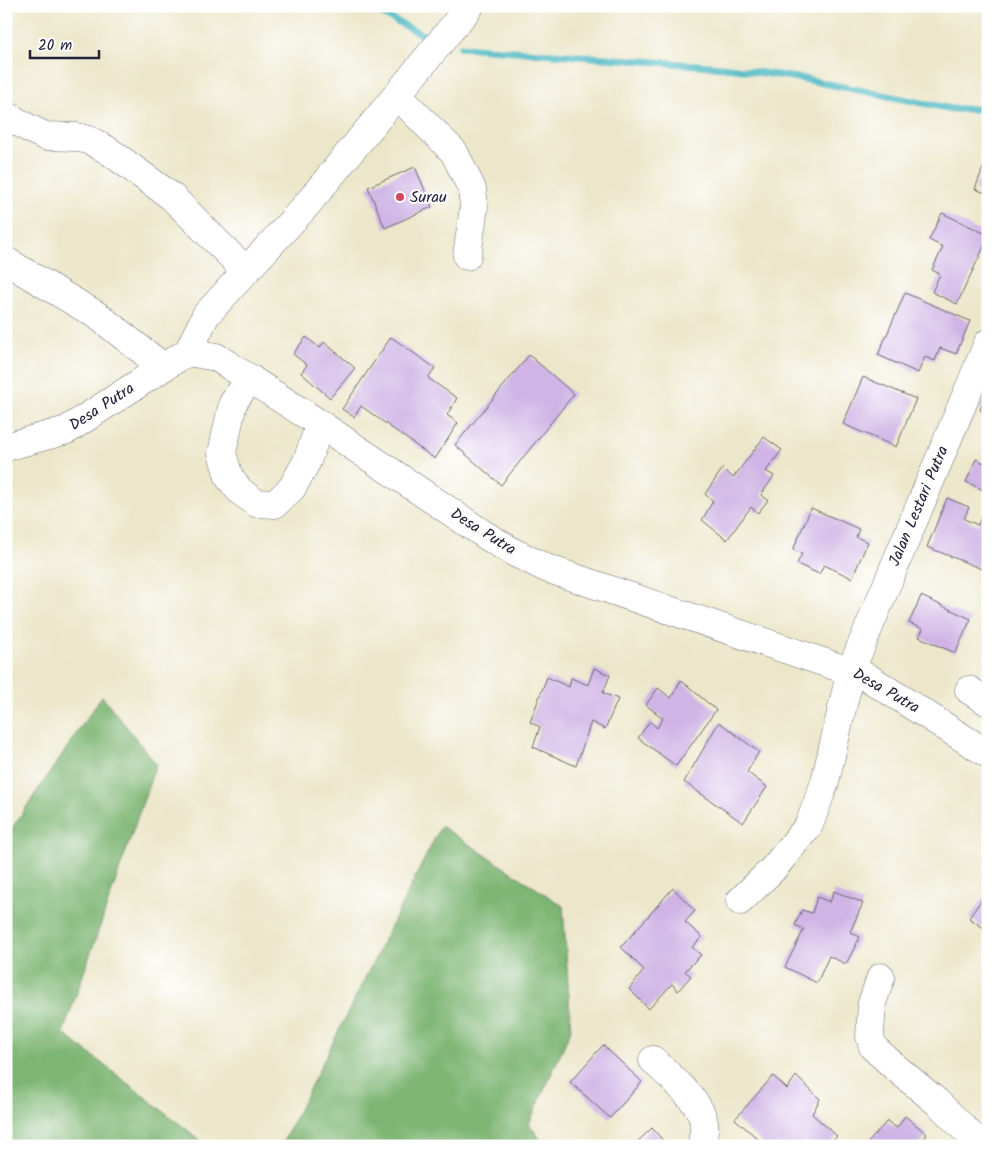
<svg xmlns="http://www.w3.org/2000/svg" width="994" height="1152" viewBox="0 0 994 1152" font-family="Kalam,sans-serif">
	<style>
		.forest { fill: #7db572; stroke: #506c56 }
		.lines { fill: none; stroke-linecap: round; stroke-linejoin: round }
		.stream { stroke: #48b7c2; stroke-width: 7 }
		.building { fill: #cfb4e5 }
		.minor-casing { stroke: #69676d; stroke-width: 29 }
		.minor { stroke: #fff; stroke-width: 28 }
		.poi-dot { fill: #d1495b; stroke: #fff; stroke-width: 2 }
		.labels { text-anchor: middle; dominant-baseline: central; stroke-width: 4; stroke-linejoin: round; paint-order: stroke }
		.poi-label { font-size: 16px; fill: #22223b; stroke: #fff; text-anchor: start }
		.street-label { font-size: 16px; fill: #22223b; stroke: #fff }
	</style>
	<rect width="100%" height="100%" fill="#fff"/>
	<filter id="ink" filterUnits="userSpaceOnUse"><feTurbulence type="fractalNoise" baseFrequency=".02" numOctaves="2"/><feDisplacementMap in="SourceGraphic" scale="10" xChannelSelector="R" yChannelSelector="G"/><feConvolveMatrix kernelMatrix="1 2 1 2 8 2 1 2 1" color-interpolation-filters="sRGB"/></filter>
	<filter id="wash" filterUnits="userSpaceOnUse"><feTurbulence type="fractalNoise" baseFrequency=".0096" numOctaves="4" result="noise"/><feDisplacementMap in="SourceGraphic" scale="20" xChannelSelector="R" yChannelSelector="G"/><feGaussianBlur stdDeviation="1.12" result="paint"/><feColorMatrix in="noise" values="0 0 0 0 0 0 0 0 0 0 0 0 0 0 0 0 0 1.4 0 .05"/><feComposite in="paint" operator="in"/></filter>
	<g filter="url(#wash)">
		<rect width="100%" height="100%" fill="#ece7ca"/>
		<g class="forest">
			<polygon points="102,696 156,764 63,1033 208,1146 6,1146 6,837"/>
			<polygon points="441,826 563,906 571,1030 529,1124 545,1146 281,1146"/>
		</g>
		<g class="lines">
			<g class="stream">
				<polyline points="367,6 423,35"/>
				<polyline points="461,47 722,67 804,79 952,109 988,109"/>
			</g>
		</g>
		<g id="blocks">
			<g class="building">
				<polygon points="988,155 988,194 975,189"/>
				<polygon points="415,167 432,207 385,228 368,187"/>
				<polygon points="942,213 988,235 988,238 957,304 932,292 940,274 932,270 943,247 929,240"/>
				<polygon points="905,293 970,321 956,354 940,348 935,361 925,357 918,373 878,355"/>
				<polygon points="306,337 320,348 324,342 355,368 330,398 301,373 307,365 293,354"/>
				<polygon points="391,337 435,368 428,378 457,398 447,415 458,423 435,459 361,406 354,417 342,409"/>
				<polygon points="529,355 574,394 501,485 455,445"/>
				<polygon points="863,377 916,399 896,447 843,424"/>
				<polygon points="988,391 988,414 980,410"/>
				<polygon points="764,437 782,450 766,471 774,476 761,495 768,500 758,513 751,507 727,540 702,520 713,501 705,494 723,468 733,478"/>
				<polygon points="976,459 988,465 988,492 966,482"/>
				<polygon points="947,498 969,507 964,519 978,525 981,517 988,520 987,571 927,547"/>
				<polygon points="811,508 859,529 856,537 868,542 852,578 824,565 819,574 797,564 802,554 793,550"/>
				<polygon points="921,596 971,619 955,653 919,637 923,629 909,623"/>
				<polygon points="594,668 610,675 603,693 618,699 605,729 591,722 576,766 533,747 540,727 530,722 547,677 569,687 571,678 588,685"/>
				<polygon points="681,680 716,710 676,766 638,738 650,721 657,728 663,718 646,705 658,688 671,698"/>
				<polygon points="719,722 759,752 747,772 767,787 743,823 684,782"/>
				<polygon points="673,888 695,911 685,922 702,937 692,947 701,955 685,971 691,976 678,991 672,984 649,1009 629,989 644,970 621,947"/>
				<polygon points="988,890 988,931 969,918"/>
				<polygon points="834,891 863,903 850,932 860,937 846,964 829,956 817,983 785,967 804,929 795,925 802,910 812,913 817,897 830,902"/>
				<polygon points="603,1045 642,1082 610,1118 570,1082"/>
				<polygon points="773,1076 787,1089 796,1076 820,1099 812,1114 837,1136 828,1146 810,1146 804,1140 800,1146 766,1146 735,1119"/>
				<polygon points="905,1116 927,1134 921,1144 923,1146 865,1146 887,1121 897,1128"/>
				<polygon points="652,1128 668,1146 633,1146"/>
			</g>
		</g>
	</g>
	<g filter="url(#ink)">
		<use href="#blocks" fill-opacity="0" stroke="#69676d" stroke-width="1"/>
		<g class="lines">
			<defs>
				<g id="minor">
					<polyline points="397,95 454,152 472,189 474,207 467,256"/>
					<polyline points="6,115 30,129 45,136 77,137 91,141 109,151 172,197 246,271"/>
					<polyline points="6,261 98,316 163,367"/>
					<polyline points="188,352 206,315 246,271 304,208 470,6"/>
					<polyline points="250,378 233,403 222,453 229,477 240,491 256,503 275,504 292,488 307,461 320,424"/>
					<polyline points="6,447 67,430 173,361 188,352 216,357 320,424 485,535 513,552 546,568 867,677 988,754"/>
					<polyline points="969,690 988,702"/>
					<polyline points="740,901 773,869 809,825 825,782 851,670 988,343"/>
					<polyline points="881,977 872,1003 870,1036 873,1047 896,1068 937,1102 982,1146"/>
					<path d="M653,1060C669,1076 701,1101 704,1123C705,1131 703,1138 701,1146"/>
				</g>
			</defs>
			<use href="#minor" class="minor-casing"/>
			<use href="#minor" class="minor"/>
		</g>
	</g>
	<circle class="poi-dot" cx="400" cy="197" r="5"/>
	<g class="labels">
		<g class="poi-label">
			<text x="410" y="197">Surau</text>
		</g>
		<g class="street-label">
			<text transform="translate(102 407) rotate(-33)">Desa Putra</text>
			<text transform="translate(919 506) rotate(-67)">Jalan Lestari Putra</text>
			<text transform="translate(483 532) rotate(32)">Desa Putra</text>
			<text transform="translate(886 691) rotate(30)">Desa Putra</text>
		</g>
	</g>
	<rect width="994" height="1152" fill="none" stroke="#fff" stroke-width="25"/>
	<path d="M30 50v8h69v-8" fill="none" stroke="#22223b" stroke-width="2.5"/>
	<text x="38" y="50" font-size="15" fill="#22223b" stroke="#ffffff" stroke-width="4" paint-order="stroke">20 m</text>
</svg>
